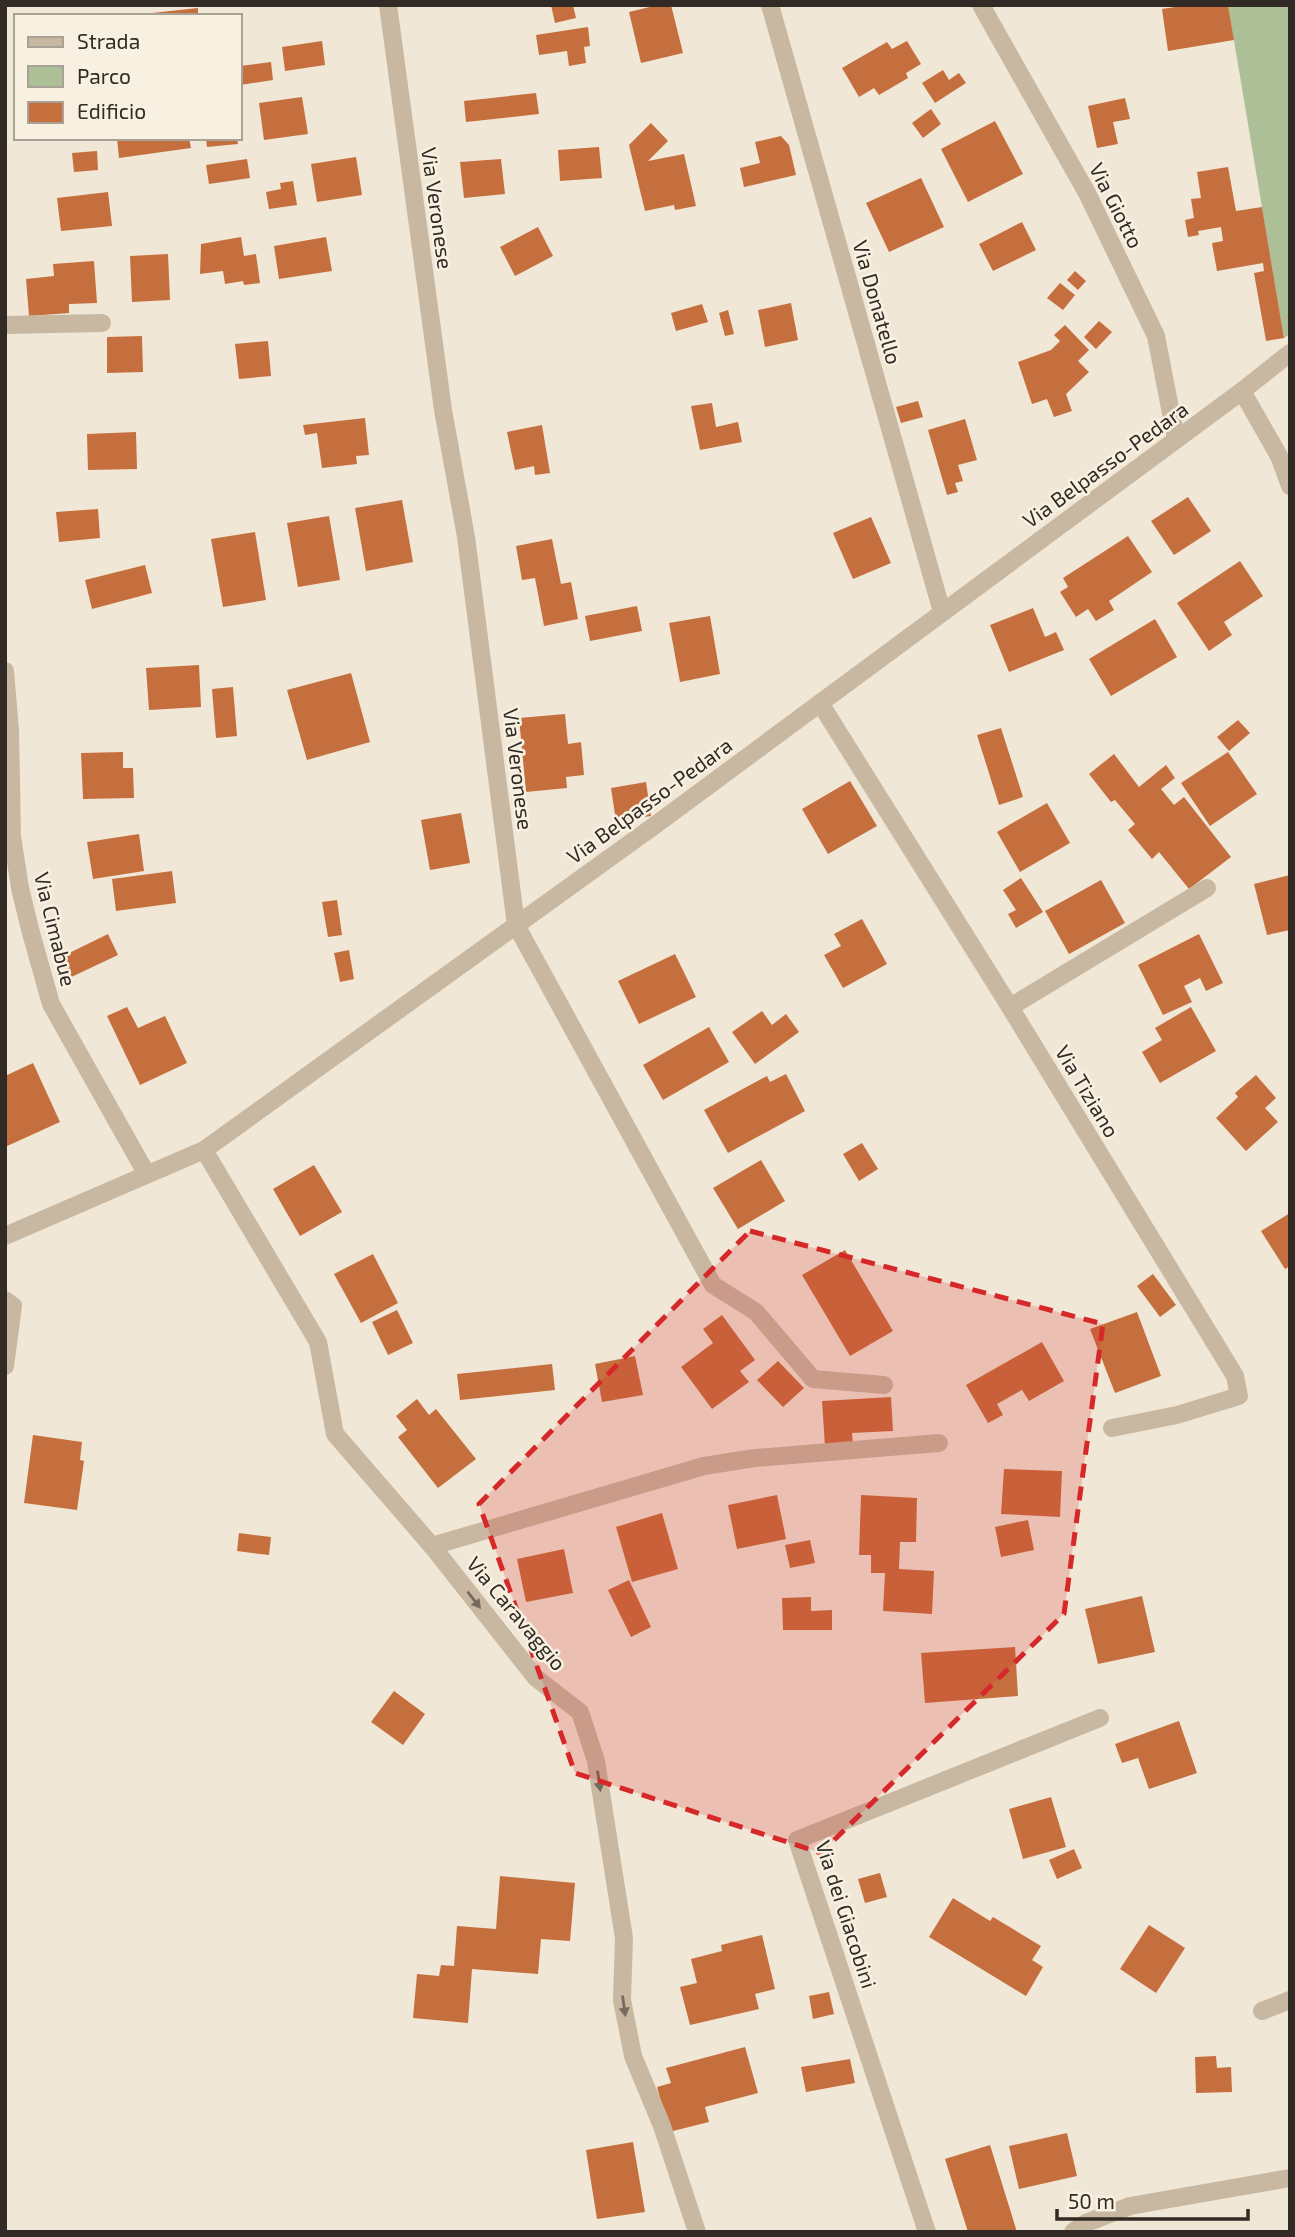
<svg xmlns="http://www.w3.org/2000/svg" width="1295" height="2237" viewBox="0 0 1295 2237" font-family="'Exo 2',sans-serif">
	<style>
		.green { fill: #acbf96 }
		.building { fill: #c66f3e }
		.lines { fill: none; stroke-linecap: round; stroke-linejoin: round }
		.minor { stroke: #c8b8a2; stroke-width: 18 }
		.tertiary { stroke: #c8b8a2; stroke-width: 18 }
		.oneway { fill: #766a5d }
		.marked { fill: #d62828; fill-opacity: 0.2; stroke: #d62828; stroke-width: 5; stroke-dasharray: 14 9; stroke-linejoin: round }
		.labels { text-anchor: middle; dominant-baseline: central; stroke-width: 5; stroke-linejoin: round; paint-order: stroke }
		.street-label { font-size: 21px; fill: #322a24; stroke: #f8f1e1 }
	</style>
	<rect width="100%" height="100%" fill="#f0e7d6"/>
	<polygon class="green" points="1228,5 1290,5 1290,334 1284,338"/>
	<g class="building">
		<polygon points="551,5 573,5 576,18 555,23"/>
		<polygon points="658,5 671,5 683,53 641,63 629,12"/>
		<polygon points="1188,5 1228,5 1234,40 1168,51 1162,9"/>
		<polygon points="198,8 198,16 143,16 143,14"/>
		<polygon points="588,27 590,46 584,47 586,63 569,66 567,51 539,55 536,35"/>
		<polygon points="322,41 325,65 285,71 282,47"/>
		<polygon points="907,41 921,64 906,73 908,78 879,95 874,88 859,97 842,68 887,42 892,49"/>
		<polygon points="271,62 273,80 240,85 240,66"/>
		<polygon points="943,70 949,80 959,73 966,83 935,103 922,83"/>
		<polygon points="536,93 539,114 466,122 464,101"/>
		<polygon points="302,97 308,134 264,140 259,103"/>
		<polygon points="1125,98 1130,119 1113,122 1118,144 1097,148 1088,106"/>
		<polygon points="931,109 941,124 923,138 912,123"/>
		<polygon points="995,121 1023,174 968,202 941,149"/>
		<polygon points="651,123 668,141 648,161 684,154 696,206 675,210 674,205 645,211 629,145"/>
		<polygon points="781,136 789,145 796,175 744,187 740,168 760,163 755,142"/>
		<polygon points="117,138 189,138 191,148 119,158"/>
		<polygon points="206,138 237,138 238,144 207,147"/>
		<polygon points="599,147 602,178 560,181 558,150"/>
		<polygon points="97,151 98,170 74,172 72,153"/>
		<polygon points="356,157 362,195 317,202 311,164"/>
		<polygon points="247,159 250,178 209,184 206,165"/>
		<polygon points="501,159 505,194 464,198 460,162"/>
		<polygon points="1228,167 1236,211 1262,207 1284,338 1266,341 1254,273 1264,271 1263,263 1217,271 1212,243 1223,241 1221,227 1198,231 1199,235 1188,237 1185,220 1194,218 1191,199 1201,198 1197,172"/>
		<polygon points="921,178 944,227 889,252 866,203"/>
		<polygon points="293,181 297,205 269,209 266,192 281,189 280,183"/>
		<polygon points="108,192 112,226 61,231 57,198"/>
		<polygon points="1022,222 1036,250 993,271 979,244"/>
		<polygon points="538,227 553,256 515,276 500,247"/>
		<polygon points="241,237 244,256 256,254 260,283 244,285 243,281 225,284 223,271 200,274 201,244"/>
		<polygon points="326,237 332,271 279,279 274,246"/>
		<polygon points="168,254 170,300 132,302 130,256"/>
		<polygon points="94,261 97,303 69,304 69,313 29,316 26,279 54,276 53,264"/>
		<polygon points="1075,271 1086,281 1078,290 1067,280"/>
		<polygon points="1060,283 1075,295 1063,310 1047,298"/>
		<polygon points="791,303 798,340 765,347 758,310"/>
		<polygon points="702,304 708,322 676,331 671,313"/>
		<polygon points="728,310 734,334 725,336 719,313"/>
		<polygon points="1099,321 1112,332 1096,349 1084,337"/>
		<polygon points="1065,325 1089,350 1078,361 1089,372 1066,394 1072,411 1054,417 1047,399 1032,404 1018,362 1051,350 1060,341 1054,335"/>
		<polygon points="142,336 143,372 107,373 107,337"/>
		<polygon points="268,341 271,376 239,379 235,344"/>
		<polygon points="918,401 923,417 901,423 896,407"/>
		<polygon points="712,403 716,427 738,422 742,442 700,450 691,406"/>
		<polygon points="365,418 369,455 356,456 357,464 322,468 317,433 305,435 303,425"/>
		<polygon points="965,419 977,460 958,465 963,481 955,483 958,492 947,495 928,430"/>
		<polygon points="542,425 550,473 535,475 534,466 515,470 507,432"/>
		<polygon points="136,432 137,469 88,470 87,434"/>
		<polygon points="1188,497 1211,531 1174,555 1151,521"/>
		<polygon points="402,500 413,562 366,571 355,508"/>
		<polygon points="98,509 100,538 59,542 56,512"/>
		<polygon points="329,516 340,580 298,587 287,523"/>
		<polygon points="871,517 891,563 853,579 833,533"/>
		<polygon points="255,532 266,600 223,607 211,539"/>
		<polygon points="1128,536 1152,572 1109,601 1114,610 1096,621 1088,609 1076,617 1060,592 1068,587 1063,578"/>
		<polygon points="552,539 561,584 571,582 578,619 544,626 535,578 522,580 516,546"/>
		<polygon points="1240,561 1263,596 1224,622 1232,635 1209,651 1177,603"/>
		<polygon points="145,565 152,593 92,609 85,580"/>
		<polygon points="637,606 642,631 590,641 585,616"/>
		<polygon points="1033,608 1045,637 1056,632 1064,650 1009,672 990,625"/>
		<polygon points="710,616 720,674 680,682 669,623"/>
		<polygon points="1155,619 1177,657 1111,696 1089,659"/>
		<polygon points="199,665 201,707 149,710 146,668"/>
		<polygon points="351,673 370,742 307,760 287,690"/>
		<polygon points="233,687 237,736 216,738 212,689"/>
		<polygon points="565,714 568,744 581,742 584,775 566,777 567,788 526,792 519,718"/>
		<polygon points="1238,720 1250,733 1229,751 1217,737"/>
		<polygon points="1001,728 1023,797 999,805 977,735"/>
		<polygon points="123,752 123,768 133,768 134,798 83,799 81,753"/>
		<polygon points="1228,752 1257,794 1210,826 1181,783"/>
		<polygon points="1114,754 1139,787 1166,765 1175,778 1161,789 1174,805 1184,797 1231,857 1189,889 1159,852 1152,859 1128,830 1135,824 1115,800 1111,802 1089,774"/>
		<polygon points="850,781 877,826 828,854 802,809"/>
		<polygon points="646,782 651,816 616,821 611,788"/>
		<polygon points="1047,803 1070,843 1020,872 997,832"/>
		<polygon points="461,813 470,863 430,870 421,820"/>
		<polygon points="139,834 144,871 93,879 87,842"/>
		<polygon points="172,871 176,903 116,911 112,879"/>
		<polygon points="1290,875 1290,930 1267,935 1254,884"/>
		<polygon points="1021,878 1043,912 1016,928 1008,914 1016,910 1003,890"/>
		<polygon points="1101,880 1125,923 1069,954 1045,911"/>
		<polygon points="337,900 342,935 328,937 322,902"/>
		<polygon points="862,919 887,964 843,988 824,955 841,946 834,934"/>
		<polygon points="108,934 118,955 67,979 57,959"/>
		<polygon points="1199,934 1223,983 1206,991 1200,978 1184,986 1192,1002 1163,1015 1138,965"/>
		<polygon points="349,950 354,979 340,982 334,953"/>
		<polygon points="675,954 696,997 639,1024 618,981"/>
		<polygon points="127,1007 138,1028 165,1016 187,1063 140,1085 107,1016"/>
		<polygon points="1191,1007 1216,1051 1160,1083 1142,1052 1162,1040 1155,1028"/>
		<polygon points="762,1011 772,1025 786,1014 799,1032 755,1064 732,1032"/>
		<polygon points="709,1027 729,1062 663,1100 643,1065"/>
		<polygon points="33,1063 60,1122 5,1147 5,1076"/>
		<polygon points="786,1074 805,1111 728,1153 704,1110 767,1076 770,1082"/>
		<polygon points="1256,1075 1276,1098 1265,1108 1278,1122 1246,1151 1216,1118 1238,1097 1235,1093"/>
		<polygon points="862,1143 878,1169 859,1181 843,1154"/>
		<polygon points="761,1160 785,1201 738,1229 713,1188"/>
		<polygon points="314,1165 342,1212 300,1236 273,1189"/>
		<polygon points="1290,1213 1290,1266 1285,1269 1261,1231"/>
		<polygon points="845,1250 893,1331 850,1356 802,1275"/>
		<polygon points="373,1254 398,1303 361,1323 334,1274"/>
		<polygon points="1153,1274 1176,1305 1160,1317 1137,1286"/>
		<polygon points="397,1310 413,1343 388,1355 372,1322"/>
		<polygon points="1137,1312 1161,1376 1115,1393 1090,1329"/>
		<polygon points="722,1315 755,1360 740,1371 749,1382 712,1409 681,1367 713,1343 703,1329"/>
		<polygon points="1042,1342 1064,1381 1029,1401 1022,1390 997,1404 1003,1415 988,1423 966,1385"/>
		<polygon points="635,1356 643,1395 602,1402 595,1364"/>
		<polygon points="778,1361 804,1388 783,1407 757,1380"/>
		<polygon points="552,1364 555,1390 460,1400 457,1374"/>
		<polygon points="891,1397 893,1431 852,1433 853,1444 825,1446 822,1401"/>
		<polygon points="417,1399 429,1415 436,1409 476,1459 438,1488 398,1437 407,1430 396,1416"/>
		<polygon points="33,1435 82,1442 80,1460 84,1461 77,1510 24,1503"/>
		<polygon points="1004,1469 1062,1471 1060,1517 1001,1514"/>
		<polygon points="777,1495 786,1539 737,1549 728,1505"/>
		<polygon points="861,1495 917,1498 916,1542 900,1542 899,1569 934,1571 932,1614 883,1611 885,1573 871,1573 871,1555 859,1555"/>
		<polygon points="662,1513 678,1569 632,1582 616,1527"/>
		<polygon points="1028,1520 1034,1550 1001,1557 995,1527"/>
		<polygon points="239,1533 271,1537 269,1555 237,1551"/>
		<polygon points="810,1540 815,1563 790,1568 785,1545"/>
		<polygon points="564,1549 573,1593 526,1602 517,1559"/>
		<polygon points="629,1580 651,1627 631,1637 608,1590"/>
		<polygon points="1142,1596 1155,1652 1098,1664 1085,1609"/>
		<polygon points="811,1597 811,1611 832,1610 832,1630 783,1630 782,1598"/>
		<polygon points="1015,1647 1018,1696 925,1703 921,1653"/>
		<polygon points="394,1691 425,1714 403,1745 371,1722"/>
		<polygon points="1179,1721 1197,1773 1149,1789 1138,1758 1122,1763 1115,1744"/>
		<polygon points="1051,1797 1066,1847 1023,1859 1009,1809"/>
		<polygon points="1074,1849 1082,1868 1057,1879 1049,1860"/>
		<polygon points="880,1873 887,1897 865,1903 858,1879"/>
		<polygon points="500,1876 575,1883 570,1941 541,1939 538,1974 472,1969 468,2023 413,2018 417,1974 439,1976 441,1965 454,1966 457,1926 496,1929"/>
		<polygon points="953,1898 990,1921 993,1917 1041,1946 1032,1960 1043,1967 1026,1996 929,1937"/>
		<polygon points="1149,1925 1185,1948 1156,1993 1120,1969"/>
		<polygon points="762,1935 775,1989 755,1994 759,2009 690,2025 680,1987 697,1983 691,1959 722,1951 721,1945"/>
		<polygon points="829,1992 834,2014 813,2019 809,1996"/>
		<polygon points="745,2047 758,2093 705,2107 709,2122 669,2132 657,2087 671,2083 666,2068"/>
		<polygon points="1216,2056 1217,2068 1231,2067 1232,2092 1196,2093 1195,2057"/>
		<polygon points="850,2059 855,2083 806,2092 801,2067"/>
		<polygon points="1067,2133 1077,2176 1019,2189 1009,2146"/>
		<polygon points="633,2142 645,2212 597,2219 586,2150"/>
		<polygon points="990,2145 1017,2232 968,2232 945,2159"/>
	</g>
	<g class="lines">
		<g class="minor">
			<polyline points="388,5 443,410 466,537 516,925 713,1285 756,1312 813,1379 884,1385"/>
			<polyline points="770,5 942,612"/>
			<polyline points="981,5 1087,193 1156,336 1176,439"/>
			<polyline points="5,325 102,323"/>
			<polyline points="5,671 10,730 12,836 20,888 31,933 51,1004 146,1173"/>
			<polyline points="820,703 1010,1007 1235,1376 1239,1396 1177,1415 1112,1428"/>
			<polyline points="1010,1007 1207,888"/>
			<polyline points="204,1150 318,1342 335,1434 432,1546 536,1678 580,1712 596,1761 624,1938 622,2000 633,2056 662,2126 697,2232"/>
			<polyline points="5,1300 13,1306 5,1366"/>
			<polyline points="432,1546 704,1466 755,1458 939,1443"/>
			<polyline points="1262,2011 1290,2000"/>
			<polyline points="927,2232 797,1840 1100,1718"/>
			<polyline points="1073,2232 1086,2223 1130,2206 1290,2178"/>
		</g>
		<g class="tertiary">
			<polyline points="1242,391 1279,456 1290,486"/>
			<polyline points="5,1236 204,1150 658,823 1242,391 1290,353"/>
		</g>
	</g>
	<defs><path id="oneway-solid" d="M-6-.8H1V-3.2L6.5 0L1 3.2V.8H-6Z" transform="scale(1.75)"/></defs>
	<g class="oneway">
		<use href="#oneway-solid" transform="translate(474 1600) rotate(52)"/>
		<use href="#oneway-solid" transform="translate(599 1781) rotate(82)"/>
		<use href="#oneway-solid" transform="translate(624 2006) rotate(82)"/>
	</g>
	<path class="marked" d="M750,1231L1103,1324L1064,1614L821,1853L575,1773L479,1504Z"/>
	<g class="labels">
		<g class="street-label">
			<text transform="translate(1117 205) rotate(63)">Via Giotto</text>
			<text transform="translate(438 208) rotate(82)">Via Veronese</text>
			<text transform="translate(878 302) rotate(74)">Via Donatello</text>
			<text transform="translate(1105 464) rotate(-36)">Via Belpasso-Pedara</text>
			<text transform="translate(519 769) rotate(83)">Via Veronese</text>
			<text transform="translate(649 800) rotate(-36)">Via Belpasso-Pedara</text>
			<text transform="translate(56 929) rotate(76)">Via Cimabue</text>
			<text transform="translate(1088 1091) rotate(59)">Via Tiziano</text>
			<text transform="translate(517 1613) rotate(50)">Via Caravaggio</text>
			<text transform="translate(847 1914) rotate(72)">Via dei Giacobini</text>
		</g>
	</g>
	<rect width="1295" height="2237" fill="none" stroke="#322a24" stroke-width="14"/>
	<rect x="14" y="14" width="228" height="126" fill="#f8f1e1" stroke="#a9a195" stroke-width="2"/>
	<rect x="28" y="37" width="35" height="10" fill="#c8b8a2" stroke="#a9a195" stroke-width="2"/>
	<text x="77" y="49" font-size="21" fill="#322a24">Strada</text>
	<rect x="28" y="66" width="35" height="21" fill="#acbf96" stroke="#a9a195" stroke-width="2"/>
	<text x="77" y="84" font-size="21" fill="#322a24">Parco</text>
	<rect x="28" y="102" width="35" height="21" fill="#c66f3e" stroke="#a9a195" stroke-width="2"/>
	<text x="77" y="119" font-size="21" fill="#322a24">Edificio</text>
	<path d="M1057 2209v10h191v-10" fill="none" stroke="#322a24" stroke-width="3.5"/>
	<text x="1068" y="2209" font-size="21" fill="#322a24" stroke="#f8f1e1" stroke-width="5" paint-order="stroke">50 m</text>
</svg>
